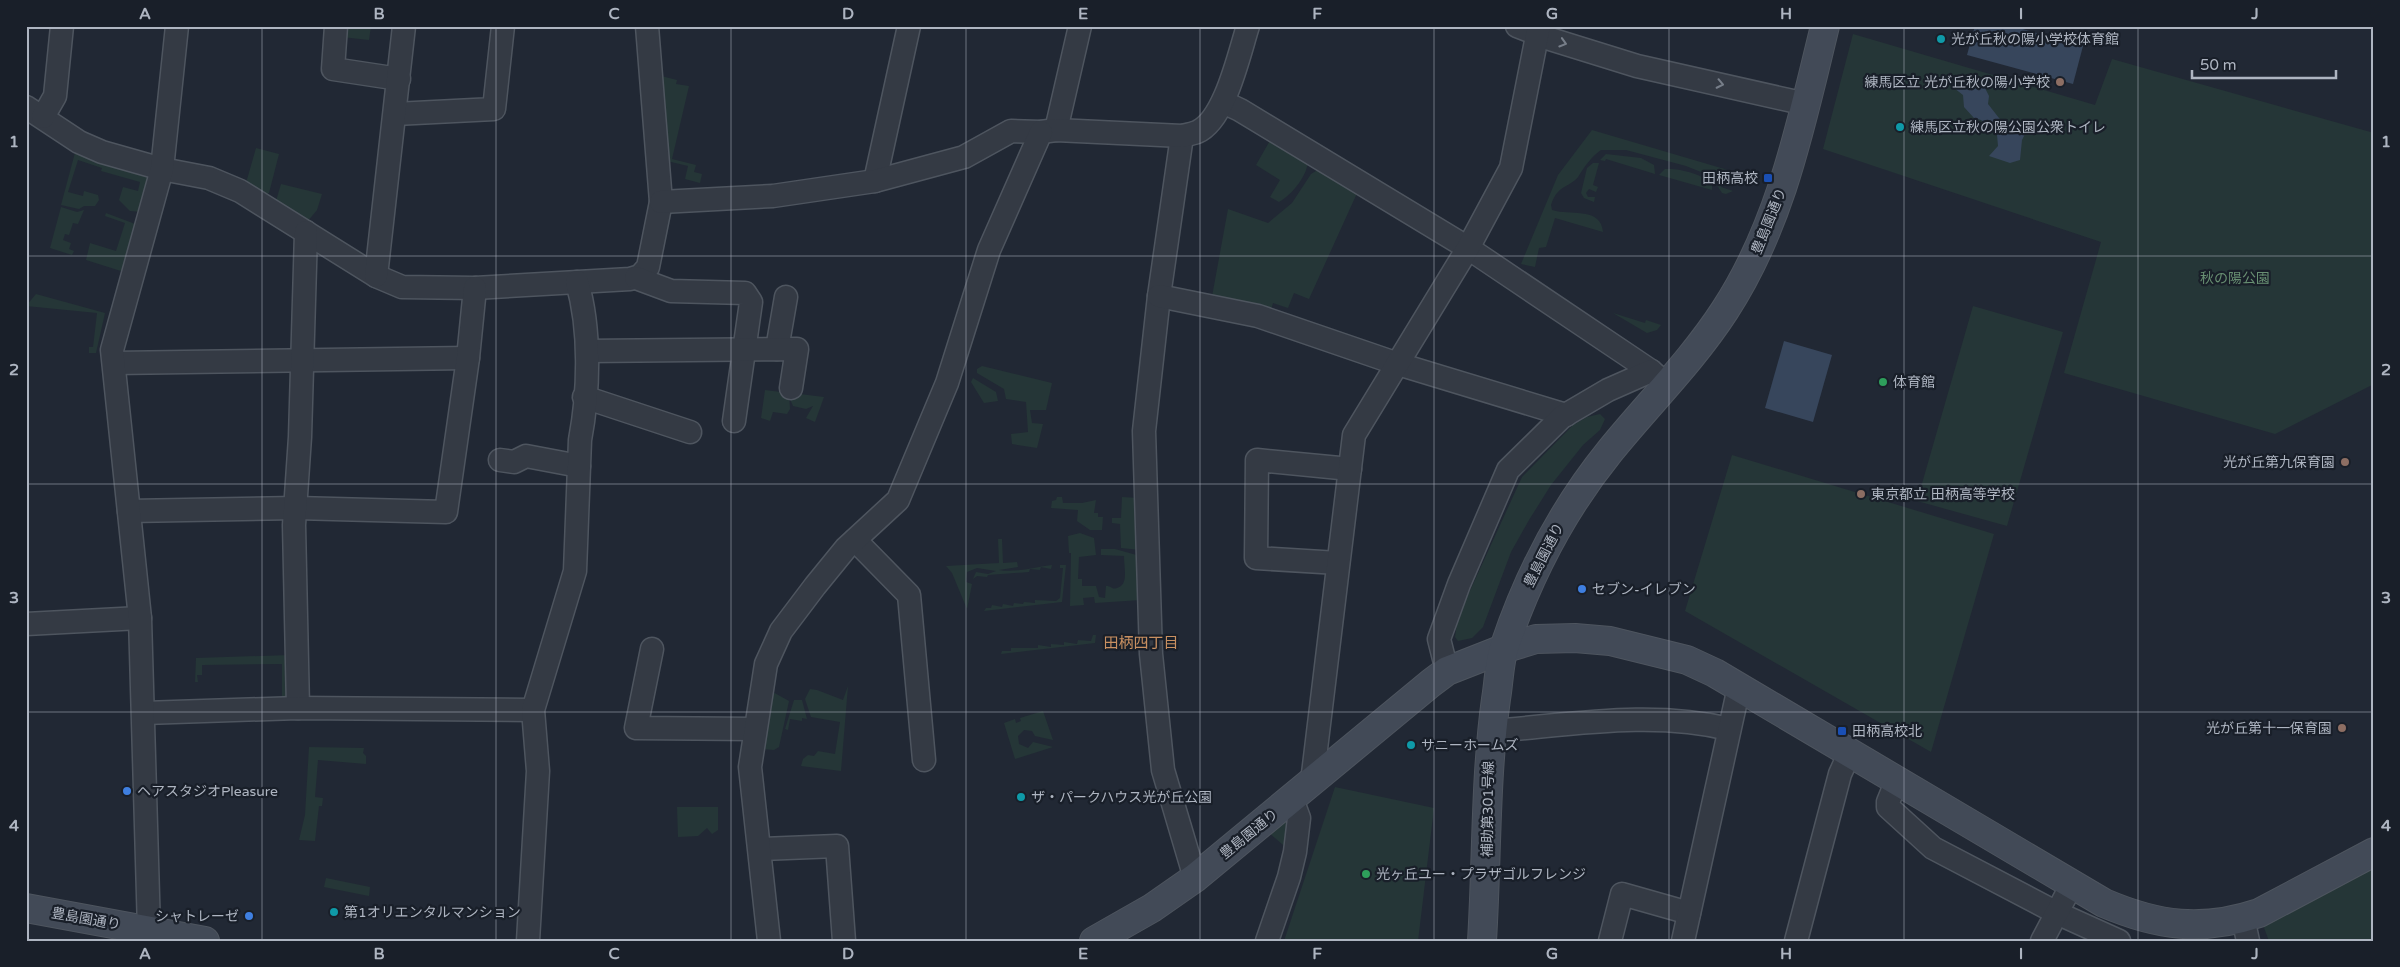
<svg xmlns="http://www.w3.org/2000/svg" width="2400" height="967" viewBox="0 0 2400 967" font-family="'Varela Round','Noto Sans JP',sans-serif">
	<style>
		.green { fill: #253637 }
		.water { fill: #37465c }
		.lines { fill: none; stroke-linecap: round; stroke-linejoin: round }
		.street-casing { stroke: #4e555f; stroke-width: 25 }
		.secondary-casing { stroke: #4e555f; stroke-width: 30 }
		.street { stroke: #343a44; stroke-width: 22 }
		.secondary { stroke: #424a57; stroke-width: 28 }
		.oneway { stroke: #777e89 }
		.grid { fill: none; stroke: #aeb5c1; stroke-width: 1; stroke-opacity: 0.55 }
		.culture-dot { fill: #0f9aa8; stroke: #191f29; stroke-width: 2 }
		.education-dot { fill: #8d6e63; stroke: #191f29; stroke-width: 2 }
		.transit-dot { fill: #1a4fb4; stroke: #191f29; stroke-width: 2 }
		.leisure-dot { fill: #2e9e5b; stroke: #191f29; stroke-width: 2 }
		.shop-dot { fill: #3f7fe0; stroke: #191f29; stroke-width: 2 }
		.labels { text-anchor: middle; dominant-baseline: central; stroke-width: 4.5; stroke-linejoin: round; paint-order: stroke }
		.poi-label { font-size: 14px; fill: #aeb5c1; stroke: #191f29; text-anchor: start }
		.street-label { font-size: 14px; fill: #aeb5c1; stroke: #191f29 }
		.park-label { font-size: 14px; fill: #688f72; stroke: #191f29 }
		.neighbourhood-label { font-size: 15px; fill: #c99061; stroke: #191f29 }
		.neatline { fill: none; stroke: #aeb5c1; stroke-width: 2 }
		.grid-label { font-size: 16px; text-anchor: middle; font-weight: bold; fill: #aeb5c1 }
	</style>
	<rect width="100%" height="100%" fill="#212834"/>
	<g class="green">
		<polygon points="343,26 371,26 369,40 342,37"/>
		<polygon points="1853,34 2095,105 2112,59 2374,133 2374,384 2275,434 2064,373 2101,242 1823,149"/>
		<polygon points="661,76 677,80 676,84 689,86 672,159 696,165 694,172 702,174 700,183 685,179 688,166 667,161"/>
		<path d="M1592,130L1755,178L1754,182L1724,174L1721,187L1733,191L1726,194L1722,193L1711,176L1686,166L1626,150H1601C1590,158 1585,166 1578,177C1569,188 1558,184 1551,205L1552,210L1556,211C1574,215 1601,208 1603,232L1555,218L1546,247L1539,248L1535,267L1521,264L1558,175Z"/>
		<path d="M1272,137L1308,160C1308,175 1292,195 1279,202L1270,197L1280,180L1256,165Z"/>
		<polygon points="256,148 279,154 269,193 264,195 246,183"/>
		<polygon points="76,149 152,175 142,212 130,211 119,200 123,187 138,191 140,182 101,171 102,168 78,160 68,192 83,196 84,191 98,195 99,200 95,206 84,206 79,209 61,205"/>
		<polygon points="1606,154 1641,158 1654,165 1655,174 1606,159 1605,161 1600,160"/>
		<polygon points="1593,163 1599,163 1593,185 1598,187 1596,192 1589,189 1586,193 1588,197 1595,197 1594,202 1584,198 1581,193 1587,168"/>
		<polygon points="1321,168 1358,191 1309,299 1294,293 1288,308 1273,303 1270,313 1211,302 1228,209 1268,223 1292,203 1311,174"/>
		<path d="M1665,169C1679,168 1704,174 1712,185V190L1659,175Z"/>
		<polygon points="281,184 322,194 317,210 307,222 276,201"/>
		<polygon points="61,207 77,212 84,210 78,224 73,223 69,235 65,234 63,240 71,243 69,249 74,251 72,255 50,248"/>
		<polygon points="106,213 138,225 124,272 86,260 90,243 116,251 125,223 105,216"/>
		<polygon points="36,294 105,313 96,353 89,353 89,347 93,347 97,313 26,306"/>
		<polygon points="1973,306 2063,332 2007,526 1917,501"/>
		<polygon points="1613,313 1645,323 1646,320 1661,325 1657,330 1647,333"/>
		<polygon points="982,366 1052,383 1046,410 1030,410 1032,423 1043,424 1037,448 1012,444 1011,434 1028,432 1026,402 1006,399 1004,389 977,373 977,369"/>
		<polygon points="973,378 996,392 998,401 984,403 971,382"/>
		<polygon points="765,390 789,393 790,409 787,414 773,412 770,421 761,418"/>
		<polygon points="792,393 824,397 815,422 806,418 813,406 806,409 793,406 790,399"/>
		<polygon points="1600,414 1605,419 1600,430 1583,445 1551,485 1529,520 1511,552 1483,627 1472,638 1458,641 1455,637 1458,617 1522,477 1573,425 1587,417"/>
		<polygon points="1732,455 1994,534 1931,752 1685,611"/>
		<polygon points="1057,497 1062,497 1063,503 1082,503 1096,500 1094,513 1098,513 1098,517 1103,517 1102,530 1090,530 1077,521 1078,510 1051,508 1052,501 1056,500"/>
		<polygon points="1122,497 1139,498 1140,550 1121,548 1120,524 1112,523 1112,518 1121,518"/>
		<path d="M1080,533L1094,538L1096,555L1079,557L1078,579H1082V586H1096L1099,597L1105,598L1106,586C1112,586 1112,590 1117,588C1129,585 1124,569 1124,556L1101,555V549H1115L1140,556L1141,600L1095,603L1094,597L1083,598L1084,605L1070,606L1071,553H1069L1068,536Z"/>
		<path d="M998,539H1002L1003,563L1017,562L1018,567L999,570C1016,573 1034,567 1052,565L1051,569L1041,567L1040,570L1030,569L1029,572L988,575L987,577L977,576L973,579L976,572L988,574L996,571L977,568L967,572L966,582L972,584L967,609L952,573L946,566L999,563Z"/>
		<polygon points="1060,565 1066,565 1062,602 984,611 986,608 991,608 992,605 1002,607 1003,604 1013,606 1014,603 1023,604 1024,602 1035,603 1035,600 1056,601 1060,598 1063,568 1060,568"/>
		<polygon points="1093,635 1096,635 1095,643 1001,654 1002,651 1011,651 1011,648 1038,648 1038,645 1051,647 1051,644 1064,645 1064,642 1077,644 1078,640 1091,641"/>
		<polygon points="290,655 292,700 252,705 251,697 282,697 282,664 202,665 202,675 197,675 198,682 195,682 196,658"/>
		<polygon points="848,686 841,771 801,766 803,759 808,755 814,756 818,751 835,754 840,722 811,717 805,699 810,689 817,690 843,700"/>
		<polygon points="771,691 789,701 779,747 774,750 761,749"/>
		<polygon points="794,700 802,700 807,719 802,718 802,721 790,719 788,730 785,729"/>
		<polygon points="1043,711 1053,740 1035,736 1032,731 1024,730 1018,736 1019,744 1028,748 1033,742 1053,747 1015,759 1004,723 1015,719 1016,723 1021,721 1020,718"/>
		<polygon points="309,747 364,748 363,753 366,756 366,764 318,760 315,797 323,798 322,806 319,806 315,841 299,840 305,815"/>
		<polygon points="1335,787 1434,808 1418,941 1284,941"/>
		<polygon points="677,807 718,807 718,830 712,834 707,828 698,836 678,837"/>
		<polygon points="1293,816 1289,850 1269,833"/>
		<polygon points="2374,867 2374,941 2269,941 2263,925"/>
		<polygon points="326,878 370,887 369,896 324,887"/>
	</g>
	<g class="water">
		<polygon points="1975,26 2012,26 2083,46 2073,84 1967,55"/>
		<polygon points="1960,82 1985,88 1989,96 1988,104 2006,127 2012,127 2015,119 2025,134 2022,140 2020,160 2010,163 1989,156 1998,146 1997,135 1981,120 1974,118 1964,107 1963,95 1954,88 1955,84"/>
		<polygon points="1784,341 1832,355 1813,422 1765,408"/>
	</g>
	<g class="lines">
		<defs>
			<g id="street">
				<polyline points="336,26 333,69 399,79"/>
				<polyline points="1517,26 1550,39 1637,66 1806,104"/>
				<polyline points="1223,102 1240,110 1468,248 1651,371 1667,385"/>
				<polyline points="26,107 79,142 102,152 162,169 209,178 240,191 376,276 402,287 475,288 630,279 640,276 648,267 661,202 647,26"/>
				<polyline points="395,114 494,109 503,26"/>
				<polyline points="43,117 55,96 62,26"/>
				<polyline points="1056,130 1080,26"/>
				<polyline points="1182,136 1159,296 1144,431 1151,654 1163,770 1195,878"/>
				<polyline points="875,181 909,26"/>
				<path d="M661,202L773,196L875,181L964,157L1011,131L1041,132L1056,130L1182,136C1186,135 1192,134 1197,132C1225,120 1239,54 1248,26"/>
				<polyline points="376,276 404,26"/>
				<polyline points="636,278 671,291 745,293 751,302 734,421"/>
				<polyline points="1159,296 1258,316 1398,364 1566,415"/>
				<polyline points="777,349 786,297"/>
				<polyline points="588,351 797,349 791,388"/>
				<polyline points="114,363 468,358"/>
				<polyline points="584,397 690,432"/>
				<polyline points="500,460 514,462 526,456 579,466"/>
				<polyline points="129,511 296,508 446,512 468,358 475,288"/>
				<polyline points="855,540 909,595 924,760"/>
				<polyline points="1338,563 1256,558 1257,460 1350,469"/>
				<polyline points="26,624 140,618"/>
				<polyline points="652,649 636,728 755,729"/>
				<polyline points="1447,671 1439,639 1459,584 1508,470 1562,417 1608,390 1651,371"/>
				<polyline points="298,708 294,525 300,437 306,232"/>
				<polyline points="144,713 298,708 533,710"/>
				<path d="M1492,731C1570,725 1652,710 1729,729"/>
				<polyline points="1897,780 1888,802 1888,807 1933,848 2057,913 2119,941"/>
				<polyline points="1312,782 1354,435 1468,248 1511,168 1539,26"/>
				<polyline points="760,849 837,846 844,941"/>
				<polyline points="2243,918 2248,941"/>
				<polyline points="149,930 140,618 112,350 162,169 177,26"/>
				<path d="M528,941L538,771L533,710L575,571L580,440C589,392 591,330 577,282"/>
				<polyline points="769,941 750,767 766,664 781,631 815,586 846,548 898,500 947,383 989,250 1041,132"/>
				<polyline points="1267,941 1289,877 1295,852 1299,818 1292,799"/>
				<polyline points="1610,941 1622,894 1689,913"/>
				<polyline points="1683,941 1739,687"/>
				<polyline points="1796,941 1840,774 1850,752"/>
				<polyline points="2042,941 2072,884"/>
			</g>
			<g id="secondary">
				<polyline points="26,908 205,941"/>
				<path d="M1094,941L1152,908L1195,878L1431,683L1447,671L1503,649L1536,639L1575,638L1610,641L1687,660L1715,673L2104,903C2158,926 2202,932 2259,913L2374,852"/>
				<path d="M1482,941C1487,860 1485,779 1496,699C1499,682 1499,661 1505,645C1529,574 1563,509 1610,451C1648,404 1692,361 1725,310C1781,224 1801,124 1825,26"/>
			</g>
		</defs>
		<use href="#street" class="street-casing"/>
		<use href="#secondary" class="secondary-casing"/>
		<use href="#street" class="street"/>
		<use href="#secondary" class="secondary"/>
	</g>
	<defs><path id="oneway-chevron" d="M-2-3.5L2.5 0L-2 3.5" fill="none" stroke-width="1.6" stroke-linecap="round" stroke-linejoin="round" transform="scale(1.25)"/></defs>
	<g class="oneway">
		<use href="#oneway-chevron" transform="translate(1563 43) rotate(17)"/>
		<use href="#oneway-chevron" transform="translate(1720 84) rotate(12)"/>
	</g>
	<path class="grid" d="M262,26V941M496,26V941M731,26V941M966,26V941M1200,26V941M1434,26V941M1669,26V941M1904,26V941M2138,26V941M26,256H2374M26,484H2374M26,712H2374"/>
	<g class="culture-dot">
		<circle cx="1941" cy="39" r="5"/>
		<circle cx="1900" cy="127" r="5"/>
		<circle cx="1411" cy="745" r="5"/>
		<circle cx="1021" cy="797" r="5"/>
		<circle cx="334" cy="912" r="5"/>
	</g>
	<g class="education-dot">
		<circle cx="2060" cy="82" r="5"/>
		<circle cx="2345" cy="462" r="5"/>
		<circle cx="1861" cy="494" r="5"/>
		<circle cx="2342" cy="728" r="5"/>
	</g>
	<g class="transit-dot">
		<rect x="1763" y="173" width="10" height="10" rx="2.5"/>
		<rect x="1837" y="726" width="10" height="10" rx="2.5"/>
	</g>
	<g class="leisure-dot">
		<circle cx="1883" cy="382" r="5"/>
		<circle cx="1366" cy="874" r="5"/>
	</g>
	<g class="shop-dot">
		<circle cx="1582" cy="589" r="5"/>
		<circle cx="127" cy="791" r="5"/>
		<circle cx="249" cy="916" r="5"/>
	</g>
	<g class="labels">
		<g class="poi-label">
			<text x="1951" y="39">光が丘秋の陽小学校体育館</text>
			<text x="2050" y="82" text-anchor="end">練馬区立 光が丘秋の陽小学校</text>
			<text x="1910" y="127">練馬区立秋の陽公園公衆トイレ</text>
			<text x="1758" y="178" text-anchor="end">田柄高校</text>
			<text x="1893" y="382">体育館</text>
			<text x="2335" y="462" text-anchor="end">光が丘第九保育園</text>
			<text x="1871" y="494">東京都立 田柄高等学校</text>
			<text x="1592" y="589">セブン-イレブン</text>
			<text x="2332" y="728" text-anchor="end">光が丘第十一保育園</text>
			<text x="1852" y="731">田柄高校北</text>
			<text x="1421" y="745">サニーホームズ</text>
			<text x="137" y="791">ヘアスタジオPleasure</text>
			<text x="1031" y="797">ザ・パークハウス光が丘公園</text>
			<text x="1376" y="874">光ヶ丘ユー・プラザゴルフレンジ</text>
			<text x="344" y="912">第1オリエンタルマンション</text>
			<text x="239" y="916" text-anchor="end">シャトレーゼ</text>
		</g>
		<g class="street-label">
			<text transform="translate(1769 221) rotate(-68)">豊島園通り</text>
			<text transform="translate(1544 555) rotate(-63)">豊島園通り</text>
			<text transform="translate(1488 809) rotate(-89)">補助第301号線</text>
			<text transform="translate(1249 834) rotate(-39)">豊島園通り</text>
			<text transform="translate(86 919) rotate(10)">豊島園通り</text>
		</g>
		<g class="park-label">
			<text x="2235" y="278">秋の陽公園</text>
		</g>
		<g class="neighbourhood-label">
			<text x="1141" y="643">田柄四丁目</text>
		</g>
	</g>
	<rect width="2400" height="967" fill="none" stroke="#191f29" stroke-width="55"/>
	<path d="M2192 70v8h144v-8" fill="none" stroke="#aeb5c1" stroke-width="2.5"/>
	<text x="2200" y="70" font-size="15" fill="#aeb5c1" stroke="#191f29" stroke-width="4" paint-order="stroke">50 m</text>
	<rect x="28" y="28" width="2344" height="912" class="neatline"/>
	<g class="grid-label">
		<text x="145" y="19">A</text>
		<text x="379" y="19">B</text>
		<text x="614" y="19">C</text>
		<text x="848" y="19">D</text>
		<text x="1083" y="19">E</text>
		<text x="1317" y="19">F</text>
		<text x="1552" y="19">G</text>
		<text x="1786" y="19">H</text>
		<text x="2021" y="19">I</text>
		<text x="2255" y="19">J</text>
		<text x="14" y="147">1</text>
		<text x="2386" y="147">1</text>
		<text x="14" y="375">2</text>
		<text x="2386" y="375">2</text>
		<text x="14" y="603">3</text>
		<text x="2386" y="603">3</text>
		<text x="14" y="831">4</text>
		<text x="2386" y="831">4</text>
		<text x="145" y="959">A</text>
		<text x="379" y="959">B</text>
		<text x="614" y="959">C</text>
		<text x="848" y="959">D</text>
		<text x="1083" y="959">E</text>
		<text x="1317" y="959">F</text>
		<text x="1552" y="959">G</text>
		<text x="1786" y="959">H</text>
		<text x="2021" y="959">I</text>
		<text x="2255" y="959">J</text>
	</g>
</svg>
